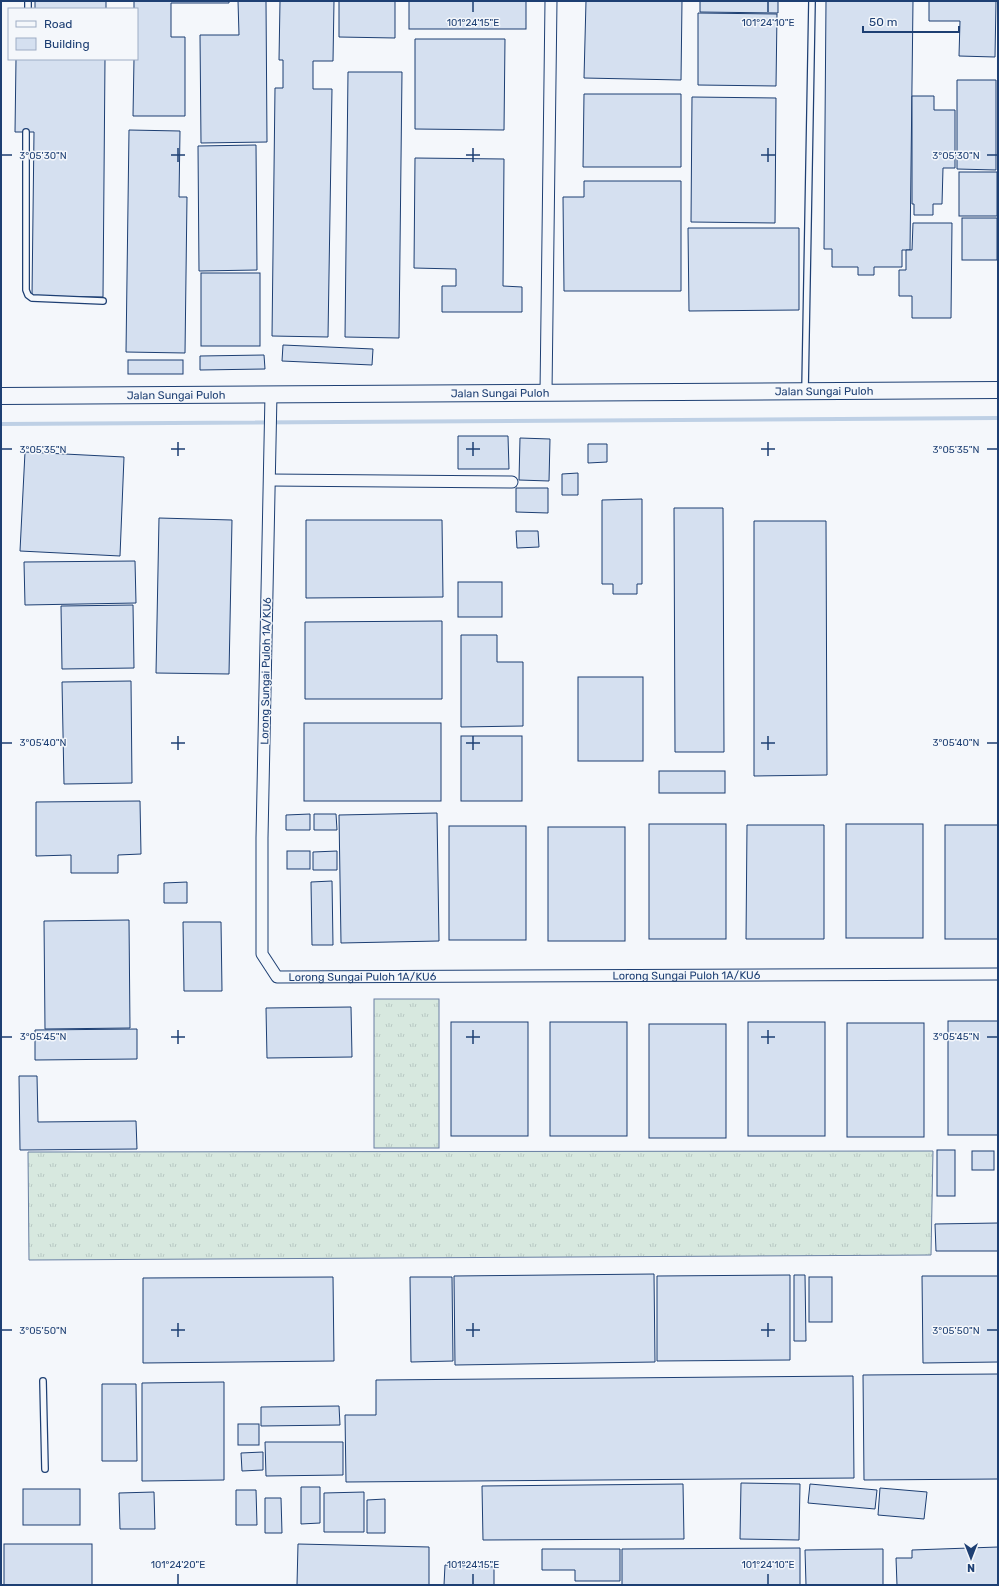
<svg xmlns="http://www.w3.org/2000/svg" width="999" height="1586" viewBox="0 0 999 1586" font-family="Rubik,sans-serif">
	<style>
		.grass { fill: url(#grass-tufts); stroke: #687fa3 }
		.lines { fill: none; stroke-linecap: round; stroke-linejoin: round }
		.stream { stroke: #bed0e5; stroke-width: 4 }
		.building { fill: #d5e0f0; stroke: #1d3f73 }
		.lane-casing { stroke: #1d3f73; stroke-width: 8 }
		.street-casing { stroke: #1d3f73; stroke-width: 13 }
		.secondary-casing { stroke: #1d3f73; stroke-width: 18 }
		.lane { stroke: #f4f7fb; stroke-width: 5.5 }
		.street { stroke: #f4f7fb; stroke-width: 11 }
		.secondary { stroke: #f4f7fb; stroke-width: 16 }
		.ticks { fill: none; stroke: #1d3f73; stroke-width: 1.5 }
		.labels { text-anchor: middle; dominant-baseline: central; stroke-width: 3; stroke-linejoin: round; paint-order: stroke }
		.street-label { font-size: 11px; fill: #1d3f73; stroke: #f4f7fb }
		.ticks-label { font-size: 10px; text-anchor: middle; fill: #1d3f73; stroke: #f4f7fb; stroke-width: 3; stroke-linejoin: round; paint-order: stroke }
	</style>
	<defs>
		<pattern id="grass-tufts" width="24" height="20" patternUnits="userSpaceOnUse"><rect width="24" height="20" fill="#d7e8df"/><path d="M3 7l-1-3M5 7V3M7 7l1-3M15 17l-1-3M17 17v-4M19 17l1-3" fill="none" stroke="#b8c8c3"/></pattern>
	</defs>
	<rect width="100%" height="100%" fill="#f4f7fb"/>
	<g class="grass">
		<rect x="374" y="999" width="65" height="149"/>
		<polygon points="933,1151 931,1255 29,1260 28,1152"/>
	</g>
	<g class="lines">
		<polyline class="stream" points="1,424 998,418"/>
	</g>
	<g class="building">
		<rect x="35" y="1" width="71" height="8"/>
		<polygon points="134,1 229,1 229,3 171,3 171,37 185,37 185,116 133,116 134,59 137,59 137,9 134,9"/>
		<polygon points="238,1 266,1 267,142 201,143 200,35 239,35"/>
		<polygon points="280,1 334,1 333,61 313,61 313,89 332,89 328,337 272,336 275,88 283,88 283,60 279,60"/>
		<polygon points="339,1 395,1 395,38 339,37"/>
		<rect x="409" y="1" width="117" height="28"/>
		<polygon points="586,1 682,1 681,80 584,78"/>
		<polygon points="700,1 778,1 778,13 700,12"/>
		<polygon points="826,1 913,1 910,250 902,250 902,267 874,267 874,275 858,275 858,267 832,267 832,249 824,249"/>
		<polygon points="929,1 996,1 995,57 959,56 960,21 929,21"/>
		<polygon points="698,13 777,14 776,86 698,85"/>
		<polygon points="415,39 505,39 504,130 415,129"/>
		<polygon points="16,59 105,59 103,297 32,296 34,132 15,132"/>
		<polygon points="348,72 402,72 399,338 345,337"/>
		<polygon points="957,80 996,80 996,170 957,169"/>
		<polygon points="584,94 681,94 681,167 583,167"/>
		<polygon points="912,96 934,96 934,110 955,110 955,168 943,168 942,204 933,204 933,215 914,215 914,204 912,204"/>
		<polygon points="692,97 776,98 775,223 691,222"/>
		<polygon points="129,130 180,131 179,197 187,197 185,353 126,352"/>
		<polygon points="256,145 257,270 199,271 198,146"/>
		<polygon points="415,158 504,159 503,286 522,287 522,312 442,312 442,286 456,286 456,269 414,268"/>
		<rect x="959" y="172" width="38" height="44"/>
		<polygon points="584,181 681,181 681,291 564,291 563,197 584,197"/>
		<rect x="962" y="218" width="35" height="42"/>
		<polygon points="913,223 952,223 951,318 912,318 912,296 899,296 899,270 906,270 906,250 912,250"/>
		<polygon points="688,228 799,228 799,310 689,311"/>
		<rect x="201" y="273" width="59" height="73"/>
		<polygon points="283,345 373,349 372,365 282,361"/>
		<polygon points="264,355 265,369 200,370 200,356"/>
		<rect x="128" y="360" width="55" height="14"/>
		<polygon points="458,436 508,436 509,469 458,469"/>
		<polygon points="520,438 550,439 549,481 519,480"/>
		<polygon points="588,444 607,444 607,462 588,463"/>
		<polygon points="25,452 124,457 120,556 20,551"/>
		<polygon points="578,473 578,495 562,495 562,474"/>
		<polygon points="516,488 548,488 548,513 516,512"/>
		<polygon points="642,499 642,584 637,584 637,594 613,594 613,584 602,584 602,500"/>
		<polygon points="674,508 723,508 724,752 675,752"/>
		<polygon points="159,518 232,520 229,674 156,673"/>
		<polygon points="306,520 442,520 443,597 306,598"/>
		<polygon points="754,521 826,521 827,775 754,776"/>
		<polygon points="516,531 538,531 539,547 517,548"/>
		<polygon points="135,561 136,603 25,605 24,562"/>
		<rect x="458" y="582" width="44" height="35"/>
		<polygon points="133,605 134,668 62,669 61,606"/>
		<polygon points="442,621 442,699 305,699 305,622"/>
		<polygon points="461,635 497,635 497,662 523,662 523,726 461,727"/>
		<rect x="578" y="677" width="65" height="84"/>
		<polygon points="131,681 132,783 64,784 62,682"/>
		<rect x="304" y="723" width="137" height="78"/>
		<rect x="461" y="736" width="61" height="65"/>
		<rect x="659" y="771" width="66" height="22"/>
		<polygon points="140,801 141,854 118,855 118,873 71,873 71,855 36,856 36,802"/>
		<polygon points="437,813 439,941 341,943 339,815"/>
		<polygon points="310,814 310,830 286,830 286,815"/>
		<polygon points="314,814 336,814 337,830 314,830"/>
		<rect x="649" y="824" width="77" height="115"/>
		<rect x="846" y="824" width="77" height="114"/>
		<polygon points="747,825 824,825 824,939 746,939"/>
		<rect x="945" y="825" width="53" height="114"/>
		<rect x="449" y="826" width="77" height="114"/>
		<rect x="548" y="827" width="77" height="114"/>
		<rect x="287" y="851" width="23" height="18"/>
		<polygon points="337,851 337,870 313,870 313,852"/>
		<polygon points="332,881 333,945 312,945 311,882"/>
		<polygon points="187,882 187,903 164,903 164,883"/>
		<polygon points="129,920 130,1028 45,1029 44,921"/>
		<polygon points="183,922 221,922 222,991 184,991"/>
		<polygon points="351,1007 352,1057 267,1058 266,1008"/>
		<rect x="948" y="1021" width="50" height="114"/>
		<rect x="451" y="1022" width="77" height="114"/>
		<rect x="550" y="1022" width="77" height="114"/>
		<rect x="748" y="1022" width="77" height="114"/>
		<rect x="847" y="1023" width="77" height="114"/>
		<rect x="649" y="1024" width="77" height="114"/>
		<polygon points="137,1029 137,1059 35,1060 35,1030"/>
		<polygon points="19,1076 37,1076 38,1122 136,1121 137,1149 20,1150"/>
		<rect x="937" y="1150" width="18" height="46"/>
		<rect x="972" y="1151" width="22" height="19"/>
		<polygon points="998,1223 998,1251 936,1251 935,1224"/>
		<polygon points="654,1274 655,1362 455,1365 454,1276"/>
		<polygon points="790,1275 790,1360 657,1361 657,1276"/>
		<polygon points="794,1275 805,1275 806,1341 794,1341"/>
		<polygon points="922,1276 998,1276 998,1362 923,1363"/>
		<polygon points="333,1277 334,1361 143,1363 143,1278"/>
		<polygon points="410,1277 452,1277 453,1361 411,1362"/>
		<rect x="809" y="1277" width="23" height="45"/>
		<polygon points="998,1374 998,1479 864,1480 863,1375"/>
		<polygon points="853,1376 854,1478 346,1482 345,1415 376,1415 376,1380"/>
		<polygon points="224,1382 224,1480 142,1481 142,1383"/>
		<polygon points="102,1384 136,1384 137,1461 102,1461"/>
		<polygon points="339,1406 340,1425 261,1426 261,1407"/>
		<rect x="238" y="1424" width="21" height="21"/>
		<polygon points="265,1442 343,1442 343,1475 266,1476"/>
		<polygon points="263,1452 263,1470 242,1471 241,1453"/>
		<polygon points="741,1483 800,1484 799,1540 740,1539"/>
		<polygon points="683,1484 684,1539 483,1540 482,1486"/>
		<polygon points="810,1484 877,1490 875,1509 808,1503"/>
		<polygon points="301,1487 320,1487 320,1523 301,1524"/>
		<polygon points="880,1488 927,1492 924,1519 878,1515"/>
		<rect x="23" y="1489" width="57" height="36"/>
		<polygon points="236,1490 256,1490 257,1525 236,1525"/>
		<polygon points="154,1492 155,1529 120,1529 119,1493"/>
		<polygon points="364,1492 364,1532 324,1532 324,1493"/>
		<polygon points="265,1498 281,1498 282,1533 265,1533"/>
		<polygon points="385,1499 385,1533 367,1533 367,1500"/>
		<rect x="4" y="1544" width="88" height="41"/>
		<polygon points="298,1544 429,1547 429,1585 297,1585"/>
		<polygon points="998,1547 998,1585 897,1585 896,1558 912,1558 912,1550"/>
		<polygon points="800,1548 800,1585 622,1585 622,1549"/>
		<polygon points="542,1549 620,1549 620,1581 575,1581 575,1570 542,1570"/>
		<polygon points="883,1549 883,1585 806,1585 805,1550"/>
		<polygon points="445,1565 494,1567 494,1585 444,1585"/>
	</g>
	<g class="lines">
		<defs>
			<g id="lane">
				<polyline points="28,9 28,1"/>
				<polyline points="26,132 26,290 28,295 32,298 103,301"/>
				<polyline points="805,391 812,1"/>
				<polyline points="43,1381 45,1469"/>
			</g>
			<g id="street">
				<polyline points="546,392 551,1"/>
				<path id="s1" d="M271,394L262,838V954L277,977L998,974"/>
				<polyline points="270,480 512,482"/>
			</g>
			<g id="secondary">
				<path id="s2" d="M1,396L998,390"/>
			</g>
		</defs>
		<use href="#lane" class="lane-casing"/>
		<use href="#street" class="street-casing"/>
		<use href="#secondary" class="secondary-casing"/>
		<use href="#lane" class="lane"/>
		<use href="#street" class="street"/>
		<use href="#secondary" class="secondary"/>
	</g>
	<path class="ticks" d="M473,2V12M768,2V12M178,148V162M473,148V162M768,148V162M2,155H12M171,155H185M466,155H480M761,155H775M987,155H997M178,442V456M473,442V456M768,442V456M2,449H12M171,449H185M466,449H480M761,449H775M987,449H997M178,736V750M473,736V750M768,736V750M2,743H12M171,743H185M466,743H480M761,743H775M987,743H997M178,1030V1044M473,1030V1044M768,1030V1044M2,1037H12M171,1037H185M466,1037H480M761,1037H775M987,1037H997M178,1323V1337M473,1323V1337M768,1323V1337M2,1330H12M171,1330H185M466,1330H480M761,1330H775M987,1330H997M178,1574V1584M473,1574V1584M768,1574V1584"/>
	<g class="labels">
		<g class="street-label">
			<text stroke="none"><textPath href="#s2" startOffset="823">Jalan Sungai Puloh</textPath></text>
			<text stroke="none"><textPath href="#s2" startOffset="499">Jalan Sungai Puloh</textPath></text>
			<text stroke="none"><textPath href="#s2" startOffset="175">Jalan Sungai Puloh</textPath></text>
			<text transform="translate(266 671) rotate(-89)">Lorong Sungai Puloh 1A/KU6</text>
			<text stroke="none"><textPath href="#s1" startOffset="997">Lorong Sungai Puloh 1A/KU6</textPath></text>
			<text stroke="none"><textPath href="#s1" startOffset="673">Lorong Sungai Puloh 1A/KU6</textPath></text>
		</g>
	</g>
	<g class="ticks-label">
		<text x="473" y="26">101°24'15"E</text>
		<text x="768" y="26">101°24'10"E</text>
		<text x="956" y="159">3°05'30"N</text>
		<text x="43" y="159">3°05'30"N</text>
		<text x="956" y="453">3°05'35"N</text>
		<text x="43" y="453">3°05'35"N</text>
		<text x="956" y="746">3°05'40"N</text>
		<text x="43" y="746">3°05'40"N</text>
		<text x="956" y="1040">3°05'45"N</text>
		<text x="43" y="1040">3°05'45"N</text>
		<text x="956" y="1334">3°05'50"N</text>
		<text x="43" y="1334">3°05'50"N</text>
		<text x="178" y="1568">101°24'20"E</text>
		<text x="473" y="1568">101°24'15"E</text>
		<text x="768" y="1568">101°24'10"E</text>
	</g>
	<rect width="999" height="1586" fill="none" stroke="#1d3f73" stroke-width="4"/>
	<rect x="8" y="8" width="130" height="52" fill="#f4f7fb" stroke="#9eadc5"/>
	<rect x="16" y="21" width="20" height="6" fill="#f4f7fb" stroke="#9eadc5"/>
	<text x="44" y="28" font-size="12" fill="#1d3f73">Road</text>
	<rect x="16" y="38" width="20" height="12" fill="#d5e0f0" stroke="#9eadc5"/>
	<text x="44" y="48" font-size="12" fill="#1d3f73">Building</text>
	<g transform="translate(971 1558) rotate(180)" stroke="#f4f7fb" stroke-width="3" paint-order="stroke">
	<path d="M0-3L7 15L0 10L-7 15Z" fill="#1d3f73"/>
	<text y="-6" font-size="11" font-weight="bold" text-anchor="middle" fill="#1d3f73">N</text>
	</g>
	<path d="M863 26v6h96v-6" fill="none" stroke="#1d3f73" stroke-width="2"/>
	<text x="869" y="26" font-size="12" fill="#1d3f73" stroke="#f4f7fb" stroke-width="3" paint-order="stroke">50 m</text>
</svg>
